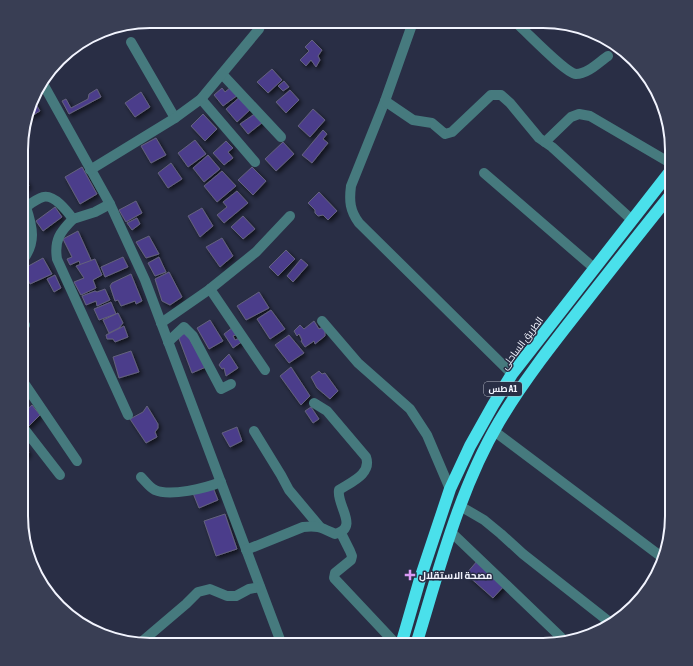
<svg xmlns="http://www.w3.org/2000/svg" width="693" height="666" viewBox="0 0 693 666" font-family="'Asap Condensed',Cairo,sans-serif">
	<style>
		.building { fill: #4c3d8b; stroke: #64627d; filter: url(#shadow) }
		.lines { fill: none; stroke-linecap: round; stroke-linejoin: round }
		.minor { stroke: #467a7e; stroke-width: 10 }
		.highway { stroke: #4ae0eb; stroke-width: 12 }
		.poi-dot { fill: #da9af6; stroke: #292e45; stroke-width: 1.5 }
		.labels { text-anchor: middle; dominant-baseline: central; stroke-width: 3; stroke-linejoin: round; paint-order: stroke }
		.shield { fill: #292e45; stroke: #b6b9c6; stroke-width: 1 }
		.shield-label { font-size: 9px; font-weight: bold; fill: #f2f4fe }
		.street-label { font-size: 10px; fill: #f2f4fe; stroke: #292e45 }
		.poi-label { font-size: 10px; font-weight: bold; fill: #f2f4fe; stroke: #292e45; text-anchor: start }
		.rim { fill: none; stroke: #f2f4fe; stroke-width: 2 }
	</style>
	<defs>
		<filter id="shadow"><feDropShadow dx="2.5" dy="2.5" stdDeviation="2" flood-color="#0009"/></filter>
	</defs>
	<rect width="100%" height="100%" fill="#292e45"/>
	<g class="building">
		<polygon points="312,40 322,50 318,56 320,60 316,67 311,60 306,66 300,60 309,51 305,47"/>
		<polygon points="272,69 282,80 268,93 257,82"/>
		<polygon points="284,81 289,87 283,91 278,86"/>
		<polygon points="231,87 238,95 223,106 214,95 222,88 225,92"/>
		<polygon points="97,89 101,97 69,114 62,101 66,99 71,108 88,99 89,94"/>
		<polygon points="290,90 299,100 286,113 276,102"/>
		<polygon points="141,92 150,107 135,117 125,103"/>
		<polygon points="241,96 252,108 237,122 226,109"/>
		<polygon points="33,99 40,111 25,120"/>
		<polygon points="313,109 325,120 310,137 298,126"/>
		<polygon points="256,113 263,122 248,134 240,124"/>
		<polygon points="203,114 217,129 205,141 191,126"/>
		<polygon points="323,130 327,134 323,139 328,143 312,163 302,155"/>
		<polygon points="156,138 166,155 151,163 141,146"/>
		<polygon points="195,140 206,154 188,167 178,153"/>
		<polygon points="226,141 233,148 228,152 233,158 224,165 213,153"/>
		<polygon points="283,142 294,154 276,171 265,159"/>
		<polygon points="208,155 220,169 204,182 193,168"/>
		<polygon points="171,163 182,179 168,188 158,173"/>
		<polygon points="82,167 97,194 80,204 65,177"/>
		<polygon points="252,167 266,181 253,195 238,180"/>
		<polygon points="222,171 236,186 217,202 204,186"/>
		<polygon points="23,177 29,186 23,190"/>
		<polygon points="237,191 248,203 224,223 217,215 227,207 223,202"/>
		<polygon points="319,192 337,211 328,220 323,215 318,216 315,213 315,210 308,203"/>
		<polygon points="136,201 142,213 126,222 119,210"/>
		<polygon points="55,207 62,217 43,231 36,221"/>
		<polygon points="202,208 213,226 200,237 188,216"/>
		<polygon points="243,216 255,229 243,239 231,227"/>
		<polygon points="137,218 140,224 132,230 127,223"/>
		<polygon points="78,231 92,262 81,267 79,261 70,265 67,259 72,257 63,239"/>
		<polygon points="149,236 159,254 146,258 136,242"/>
		<polygon points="222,238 233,256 220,267 206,247"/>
		<polygon points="286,250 295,259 278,276 269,267"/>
		<polygon points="123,257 128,267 105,277 101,267"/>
		<polygon points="159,257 166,272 155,276 148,263"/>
		<polygon points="43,258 52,274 30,284 23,269"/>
		<polygon points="95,259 102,275 93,280 96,288 81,295 74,282 84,278 76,266"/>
		<polygon points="301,259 308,265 293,282 287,276"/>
		<polygon points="169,272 182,297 170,305 162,301 155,279"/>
		<polygon points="131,274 142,301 136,304 135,301 121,306 118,300 115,301 110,286 112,283"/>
		<polygon points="55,275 61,288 54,292 47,279"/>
		<polygon points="105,289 110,300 97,306 96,301 86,305 82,296 95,291 97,292"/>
		<polygon points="259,292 269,308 246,320 237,306"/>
		<polygon points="111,302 116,314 99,320 94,309"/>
		<polygon points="271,310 285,329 270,339 257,319"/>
		<polygon points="118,313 123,323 119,328 109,333 103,320"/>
		<polygon points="210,320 223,341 209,349 197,328"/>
		<polygon points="314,321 319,329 323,327 325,329 325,336 315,344 314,341 305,347 301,341 302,340 299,334 297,336 294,331 300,325 304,329"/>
		<polygon points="124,326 128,337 115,342 113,339 107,339 106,335"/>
		<polygon points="233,327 238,334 233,336 235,340 240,338 243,341 233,348 224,334"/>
		<polygon points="186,333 206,367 192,373 178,336"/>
		<polygon points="289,335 304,353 289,363 275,345"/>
		<polygon points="131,351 139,372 119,378 113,357"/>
		<polygon points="229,354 238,368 226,376 224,368 222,369 219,365 221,362"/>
		<polygon points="291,367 310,396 301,405 280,376"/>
		<polygon points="319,371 322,374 325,373 338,391 330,399 317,388 311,377"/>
		<polygon points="32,405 40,415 28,427 22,421 24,419 22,417 22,414"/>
		<polygon points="147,406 158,424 158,428 155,432 157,437 146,443 130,419 143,412"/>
		<polygon points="311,407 319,419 313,423 305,411"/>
		<polygon points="237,427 242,441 230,447 222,433"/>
		<polygon points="22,444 29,453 22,459"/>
		<polygon points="212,485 218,500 199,508 193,493"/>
		<polygon points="225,514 237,549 216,556 204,521"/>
		<polygon points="478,560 505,585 493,598 466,574"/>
	</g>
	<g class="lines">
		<g class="minor">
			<path d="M413,22L385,101L351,186C349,201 350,211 359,223L512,374"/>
			<path d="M515,22C526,31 565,73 576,74C588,74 599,62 608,56"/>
			<polyline points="131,42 175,118"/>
			<polyline points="222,74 281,137"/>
			<polyline points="42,82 110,204 145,280 282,645"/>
			<polyline points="201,99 255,162"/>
			<polyline points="385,101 413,120 432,123 445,134 452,132 491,95 501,95 510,103 539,138 552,147 632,220"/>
			<polyline points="545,142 571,117 579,114 590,116 672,164"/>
			<polyline points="90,170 175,118 201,99 259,29 262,21"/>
			<polyline points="484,173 594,268"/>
			<path d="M23,209C29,205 36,199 43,197C54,194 67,211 73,219L95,212L110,204"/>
			<path d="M73,219C60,232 54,240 57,259L128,415"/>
			<path d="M23,260C36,242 33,228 26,207"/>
			<polyline points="210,289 265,370"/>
			<polyline points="322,321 358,363 410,409 427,435 450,489"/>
			<polyline points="22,322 25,325"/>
			<polyline points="161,323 210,289 256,252 290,216"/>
			<polyline points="168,342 184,327 193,336 221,389 231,384"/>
			<polyline points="22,380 77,461"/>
			<polyline points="22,426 60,475"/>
			<polyline points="254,431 281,475 289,490 320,527"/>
			<polyline points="494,431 663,558"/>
			<path d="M141,477C146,482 150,488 155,490C170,497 206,488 221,482"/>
			<polyline points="460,506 484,520 501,534 523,554 612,624"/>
			<polyline points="451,532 566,642"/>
			<polyline points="341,533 350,551 352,556 351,560 335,573 334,578 397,645"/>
			<path d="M246,550L303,527C318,525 322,528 335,534C360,528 336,505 339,490C351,482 372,474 366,457L327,411L314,403"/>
			<polyline points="139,644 186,604 198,592 210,589 227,596 236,596 249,589 260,587"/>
		</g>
		<g class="highway">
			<polyline points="401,645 420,579 450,489 470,446 493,405 512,374 672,169"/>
			<path d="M416,645C439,570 459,490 499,422C524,380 554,342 584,304C613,267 642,230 672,193"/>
		</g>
	</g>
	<path class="poi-dot" d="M408 569h4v4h4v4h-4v4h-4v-4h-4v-4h4z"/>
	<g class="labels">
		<rect class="shield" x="484" y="382" width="38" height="14" rx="3"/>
		<g class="shield-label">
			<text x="503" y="389">طس A1</text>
		</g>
		<g class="street-label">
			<text transform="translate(522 343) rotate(-53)">الطريق الساحلى</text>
		</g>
		<g class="poi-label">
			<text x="419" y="575">مصحة الاستقلال</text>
		</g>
	</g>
	<path d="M0 0H693V666H0ZM150 28H543A122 122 0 0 1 665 150V516A122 122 0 0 1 543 638H150A122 122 0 0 1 28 516V150A122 122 0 0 1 150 28Z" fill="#393e54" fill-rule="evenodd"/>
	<path class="rim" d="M150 28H543A122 122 0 0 1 665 150V516A122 122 0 0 1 543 638H150A122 122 0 0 1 28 516V150A122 122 0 0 1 150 28Z"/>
</svg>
